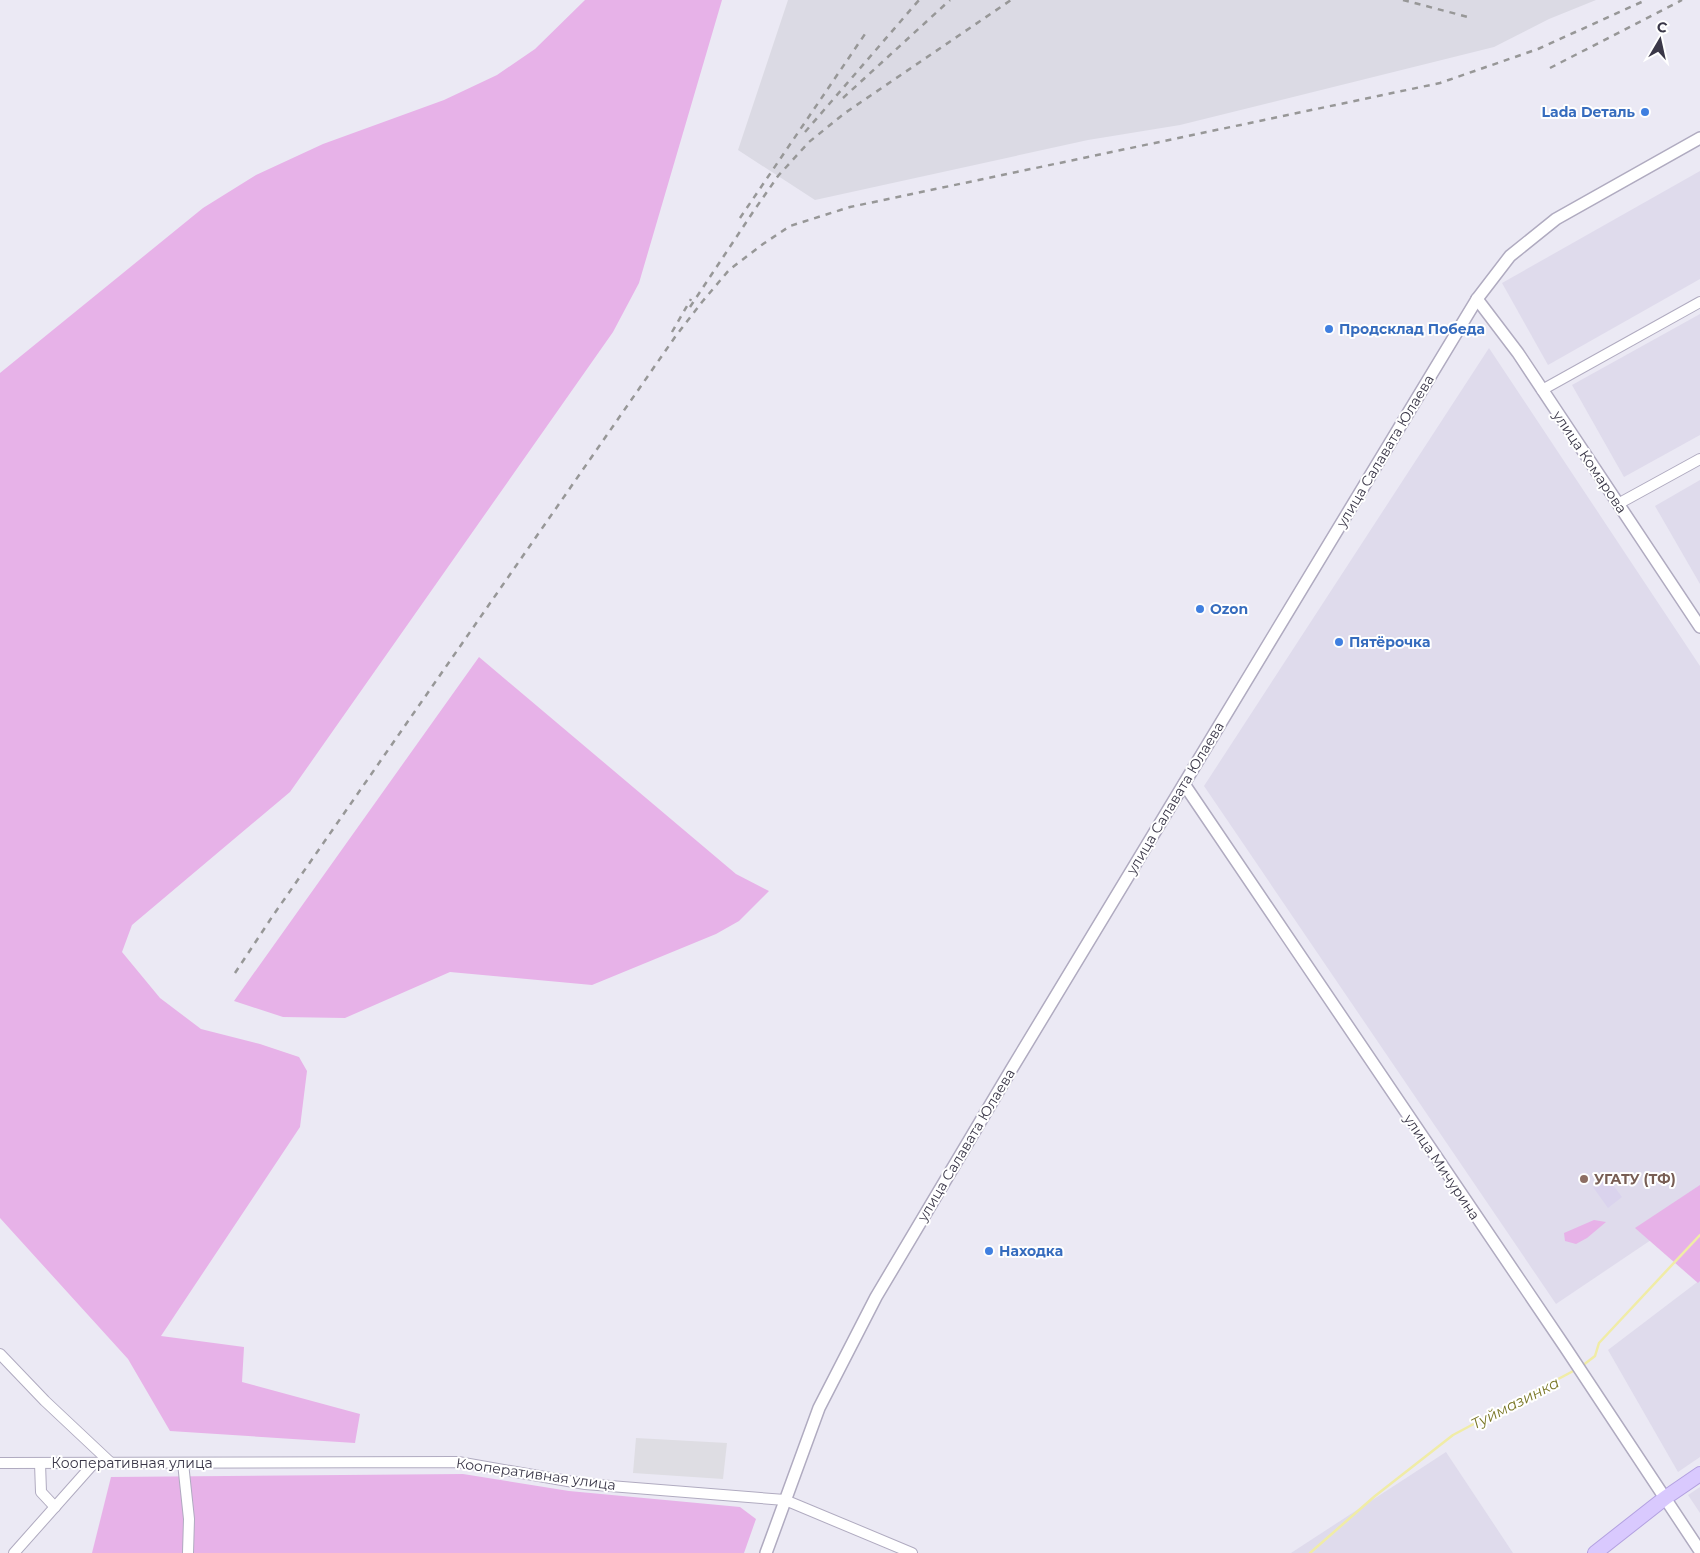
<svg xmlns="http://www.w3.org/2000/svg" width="1700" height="1553" viewBox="0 0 1700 1553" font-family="Montserrat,sans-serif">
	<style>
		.residential { fill: #dfdbec }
		.industrial { fill: #dbdae4 }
		.education { fill: #dad3ed }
		.green { fill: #e7b2e8 }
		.parking { fill: #dedde3 }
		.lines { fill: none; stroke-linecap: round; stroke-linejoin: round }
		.stream { stroke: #f0eca6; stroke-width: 2.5 }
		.minor-casing { stroke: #b0abc0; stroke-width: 12 }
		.tertiary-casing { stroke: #b0abc0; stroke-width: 14 }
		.secondary-casing { stroke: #b3a1e0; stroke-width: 16 }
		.minor { stroke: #fff; stroke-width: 10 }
		.tertiary { stroke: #fff; stroke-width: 11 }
		.secondary { stroke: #d9c9fe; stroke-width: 14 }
		.rail { stroke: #979797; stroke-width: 2.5; stroke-dasharray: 6 6; stroke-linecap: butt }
		.shop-dot { fill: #3f7fe0; stroke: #fff; stroke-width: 2 }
		.education-dot { fill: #8d6e63; stroke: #fff; stroke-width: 2 }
		.labels { text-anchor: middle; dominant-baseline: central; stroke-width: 4; stroke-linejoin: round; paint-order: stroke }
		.shop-label { font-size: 14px; font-weight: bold; fill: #366cbe; stroke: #fff; text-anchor: start }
		.street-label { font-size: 14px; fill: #3a3748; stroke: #fff }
		.education-label { font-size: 14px; font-weight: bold; fill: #785e54; stroke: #fff; text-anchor: start }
		.water-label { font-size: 15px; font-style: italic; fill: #7a7726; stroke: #fff }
	</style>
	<rect width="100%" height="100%" fill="#ebe9f4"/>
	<g class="residential">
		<polygon points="1700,171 1700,279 1548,365 1502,283"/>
		<polygon points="1700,314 1700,435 1624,477 1572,385"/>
		<polygon points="1489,348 1700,666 1700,1207 1556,1304 1204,786"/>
		<polygon points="1700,480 1700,584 1655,506"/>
		<polygon points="1700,1280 1700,1457 1678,1472 1608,1350"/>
		<polygon points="1446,1452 1513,1553 1291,1553"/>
		<polygon points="1700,1487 1700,1513 1688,1495"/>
	</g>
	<polygon class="industrial" points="788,0 1596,0 1549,19 1494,47 1180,125 1088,140 815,200 738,150"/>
	<polygon class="education" points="1607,1177 1622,1197 1608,1208 1593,1187"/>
	<g class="green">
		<polygon points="585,0 722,0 639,283 613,332 290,792 132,925 122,952 160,998 201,1029 260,1044 299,1057 307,1071 300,1127 161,1336 244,1347 242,1382 360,1414 355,1443 170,1431 128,1359 0,1218 0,373 203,208 256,175 323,144 444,100 497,75 535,49"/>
		<polygon points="479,657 736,874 769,891 739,921 716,934 592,985 450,972 345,1018 283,1017 234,1001"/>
		<polygon points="1700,1185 1700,1281 1698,1283 1635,1228"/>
		<polygon points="1594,1220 1606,1222 1587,1238 1576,1244 1565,1241 1564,1233"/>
		<polygon points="463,1474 569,1491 740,1507 756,1519 744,1553 92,1553 111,1477"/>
	</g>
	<polygon class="parking" points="636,1438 727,1443 723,1479 633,1473"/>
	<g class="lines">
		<g class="stream">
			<polyline points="1582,1366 1595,1356 1599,1343 1700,1235"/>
			<polyline points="1310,1553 1375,1496 1453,1435 1577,1369"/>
		</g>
		<defs>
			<g id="minor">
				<polyline points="1542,390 1700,302"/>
				<polyline points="1618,504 1700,459"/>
				<polyline points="0,1354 45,1401 111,1463"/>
				<polyline points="0,1463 458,1462 585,1484 785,1500 912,1553"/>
				<polyline points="40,1463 41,1492 55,1507"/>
				<polyline points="183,1463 189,1519 188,1553"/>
				<polyline points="14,1553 94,1463"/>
			</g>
			<g id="tertiary">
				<polyline points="1477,299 1518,353 1700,627"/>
				<polyline points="1184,784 1565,1347 1700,1551"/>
				<polyline points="766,1553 819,1408 876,1297 1011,1070 1477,299 1510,256 1556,219 1700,138"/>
			</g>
			<polyline id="secondary" points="1595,1553 1665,1498 1700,1474"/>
		</defs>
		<use href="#minor" class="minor-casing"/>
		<use href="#tertiary" class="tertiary-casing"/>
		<use href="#secondary" class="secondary-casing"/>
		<use href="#minor" class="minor"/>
		<use href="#tertiary" class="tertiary"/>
		<use href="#secondary" class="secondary"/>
		<g class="rail">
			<polyline points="1403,0 1468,17"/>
			<polyline points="1550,68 1682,0"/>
			<polyline points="843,98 950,0"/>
			<polyline points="805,132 919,0"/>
			<polyline points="740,218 865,34"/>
			<polyline points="690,307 753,212 778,176 809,142 845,113 1011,0"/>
			<polyline points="672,332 691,299"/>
			<polyline points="235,973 272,917 675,337 702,302 729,270 763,244 790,226 850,207 1440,83 1538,49 1646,0"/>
		</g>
	</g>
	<g class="shop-dot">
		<circle cx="1645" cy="112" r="5"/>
		<circle cx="1329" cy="329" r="5"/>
		<circle cx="1200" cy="609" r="5"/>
		<circle cx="1339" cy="642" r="5"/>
		<circle cx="989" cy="1251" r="5"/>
	</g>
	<circle class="education-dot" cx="1584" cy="1179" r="5"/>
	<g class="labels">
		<g class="shop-label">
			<text x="1635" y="112" text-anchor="end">Lada Dеталь</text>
			<text x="1339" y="329">Продсклад Победа</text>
			<text x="1210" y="609">Ozon</text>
			<text x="1349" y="642">Пятёрочка</text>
			<text x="999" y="1251">Находка</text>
		</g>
		<g class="street-label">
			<text transform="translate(1385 451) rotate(-59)">улица Салавата Юлаева</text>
			<text transform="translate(1590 462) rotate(56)">улица Комарова</text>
			<text transform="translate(1175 798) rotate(-59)">улица Салавата Юлаева</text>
			<text transform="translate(966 1145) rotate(-59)">улица Салавата Юлаева</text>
			<text transform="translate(1442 1167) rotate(56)">улица Мичурина</text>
			<text x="132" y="1463">Кооперативная улица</text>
			<text transform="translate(536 1474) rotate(8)">Кооперативная улица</text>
		</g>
		<g class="education-label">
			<text x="1594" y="1179">УГАТУ (ТФ)</text>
		</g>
		<g class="water-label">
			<text transform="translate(1515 1403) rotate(-27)">Туймазинка</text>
		</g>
	</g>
	<g transform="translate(1660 40) rotate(9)" stroke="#ffffff" stroke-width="4" paint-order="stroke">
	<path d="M0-4L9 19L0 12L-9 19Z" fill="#3a3748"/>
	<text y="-8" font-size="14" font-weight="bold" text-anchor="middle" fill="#3a3748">С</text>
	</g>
</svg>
